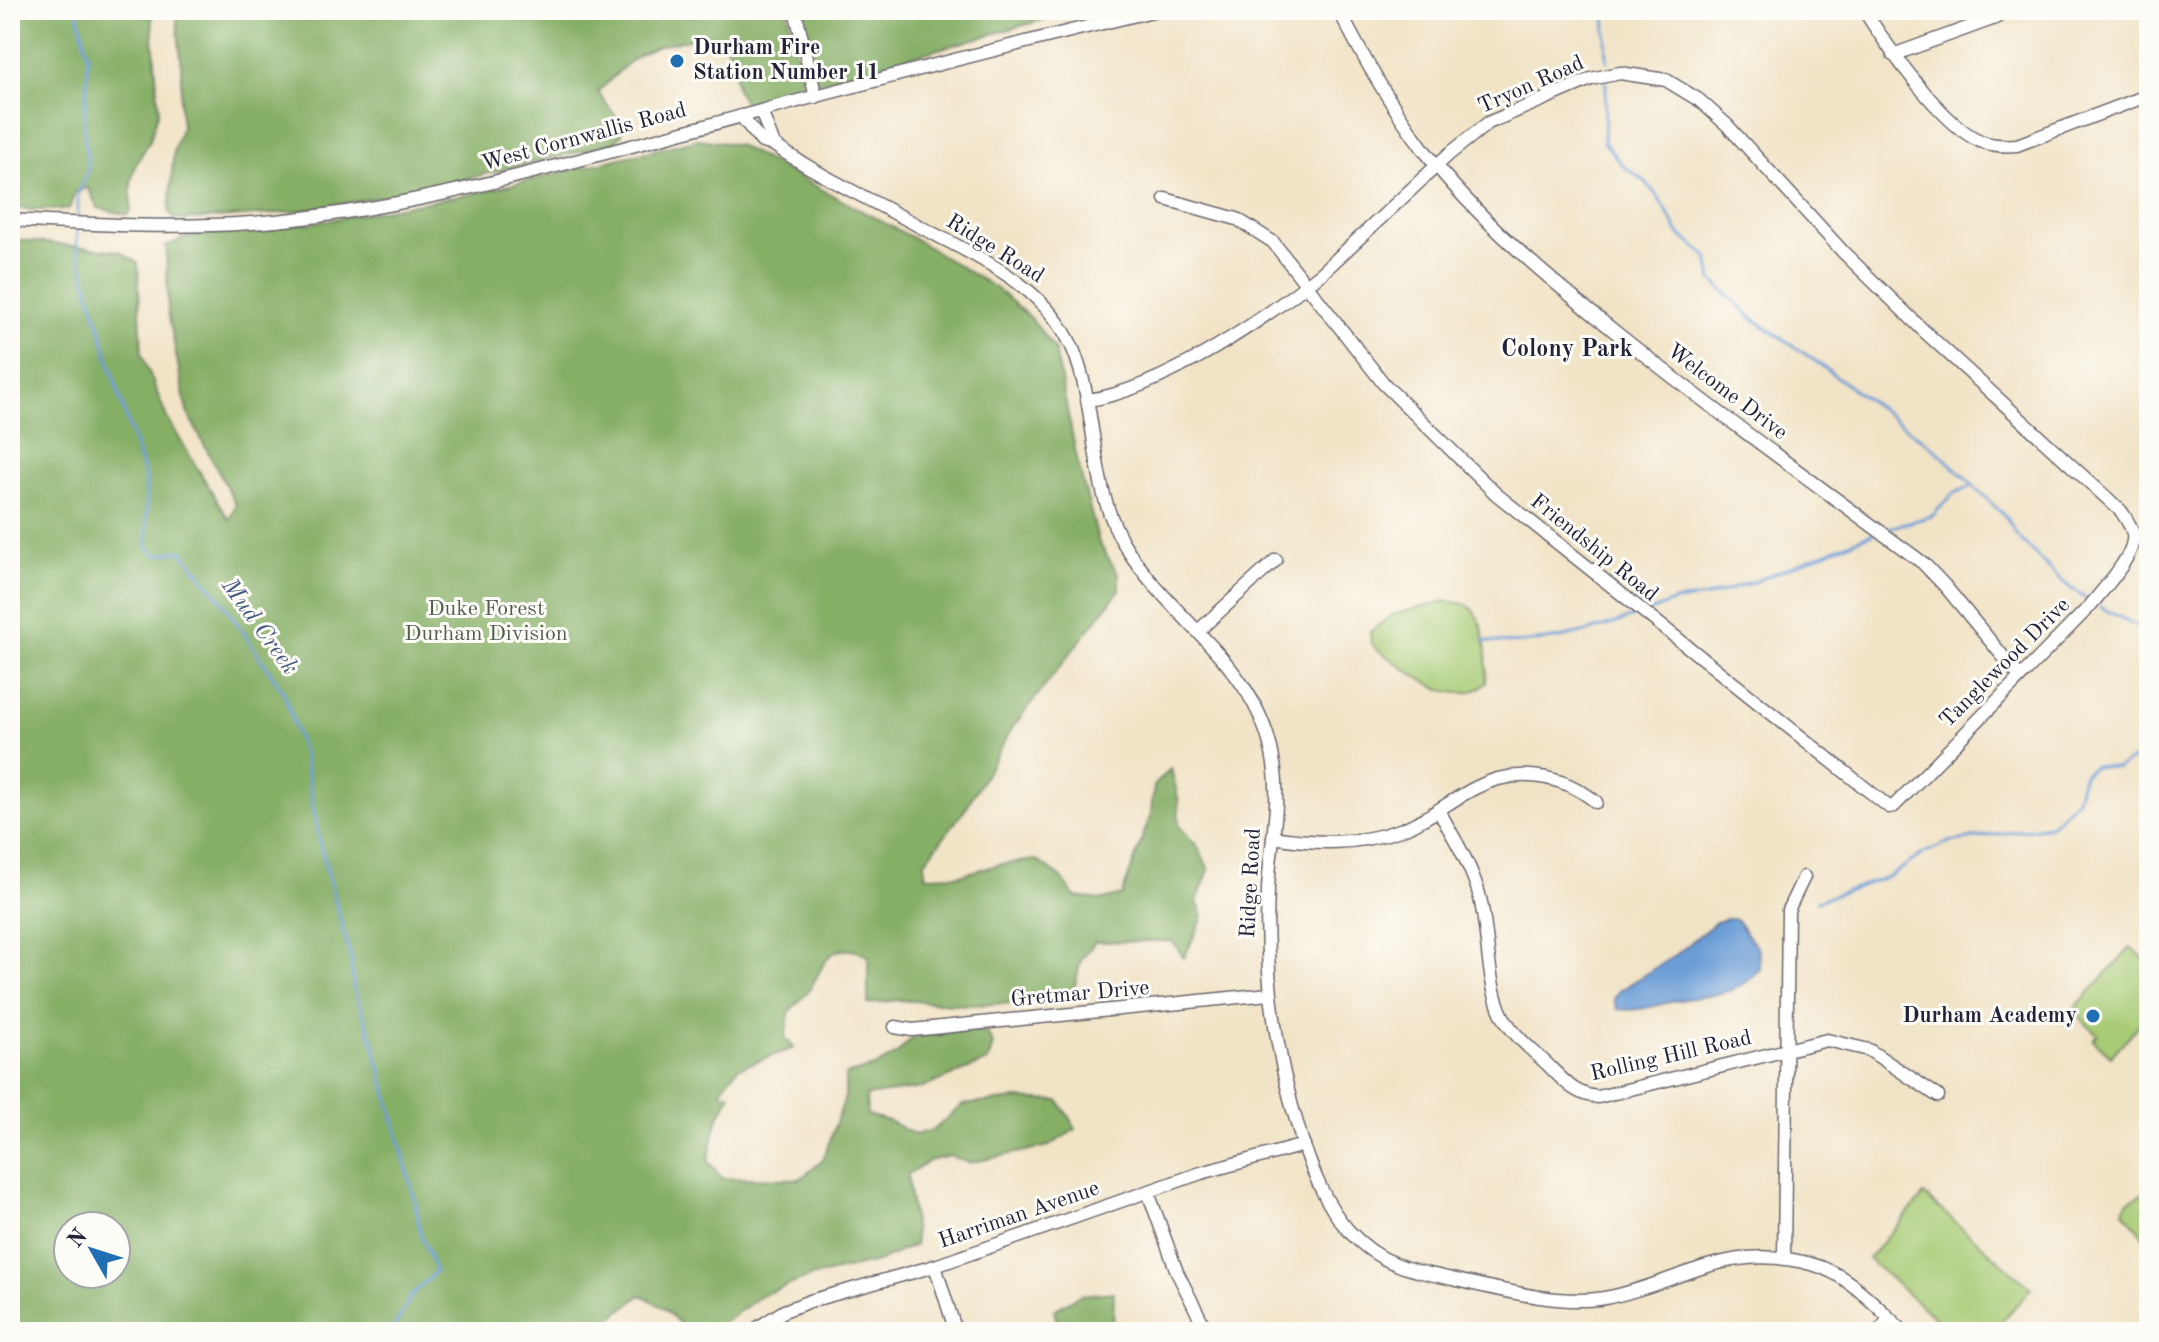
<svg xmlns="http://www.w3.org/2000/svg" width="2159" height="1342" viewBox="0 0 2159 1342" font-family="'Old Standard TT',serif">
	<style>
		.green { fill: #a8cb74; stroke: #657658; stroke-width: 2 }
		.forest { fill: #86af66; stroke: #546850; stroke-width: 2; fill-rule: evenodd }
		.water { fill: #6c9dd6; stroke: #476088; stroke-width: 2 }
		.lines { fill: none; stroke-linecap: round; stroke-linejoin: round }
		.stream { stroke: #6c9dd6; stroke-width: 3 }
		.minor-casing { stroke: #6a666c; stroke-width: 15 }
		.minor { stroke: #fff; stroke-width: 12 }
		.poi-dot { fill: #1f6fb2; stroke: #fdfcf7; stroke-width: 3 }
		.labels { text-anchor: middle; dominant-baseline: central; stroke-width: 6; stroke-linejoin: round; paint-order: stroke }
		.poi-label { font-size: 22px; font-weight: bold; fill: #22223b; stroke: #fdfcf7; text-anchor: start }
		.street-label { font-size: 22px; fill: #22223b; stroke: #fdfcf7 }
		.park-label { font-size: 22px; fill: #515d4f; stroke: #fdfcf7 }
		.neighbourhood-label { font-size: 24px; font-weight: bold; fill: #22223b; stroke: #fdfcf7 }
		.water-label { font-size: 24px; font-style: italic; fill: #435981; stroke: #fdfcf7 }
	</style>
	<rect width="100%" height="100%" fill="#fdfcf7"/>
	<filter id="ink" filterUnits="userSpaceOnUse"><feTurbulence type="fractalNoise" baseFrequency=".0125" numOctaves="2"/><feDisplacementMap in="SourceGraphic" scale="16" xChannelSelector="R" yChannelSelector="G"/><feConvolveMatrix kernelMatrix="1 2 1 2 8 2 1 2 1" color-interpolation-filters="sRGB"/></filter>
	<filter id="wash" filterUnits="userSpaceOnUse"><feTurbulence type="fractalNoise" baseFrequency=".006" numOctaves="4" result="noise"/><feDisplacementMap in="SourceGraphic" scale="32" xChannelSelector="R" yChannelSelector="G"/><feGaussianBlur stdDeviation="1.8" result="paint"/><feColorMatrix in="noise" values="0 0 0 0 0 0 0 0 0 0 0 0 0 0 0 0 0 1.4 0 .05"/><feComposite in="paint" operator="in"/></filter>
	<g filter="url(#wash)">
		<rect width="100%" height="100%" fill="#f1e3c6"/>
		<g class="green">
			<path d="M1445,601C1454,602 1462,602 1470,607C1486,619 1488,664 1486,683C1455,713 1405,668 1378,650L1371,643L1370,632L1392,615Z"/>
			<polygon points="2131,947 2149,963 2149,1014 2111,1056 2093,1040 2097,1034 2072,1011"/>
			<polygon points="2149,1190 2149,1244 2124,1211 2127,1202"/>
			<polygon points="1924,1195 2031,1288 1993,1332 1951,1332 1868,1259"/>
		</g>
		<g class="forest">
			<polygon points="10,10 151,10 159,110 150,140 135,166 131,182 131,211 127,215 98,208 88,188 75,192 69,209 32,210 10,206"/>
			<path d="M176,10H787L802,80L801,87C786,95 762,105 745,103C727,81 743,59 717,37C691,38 658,43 636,57C622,66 611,81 598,91C608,110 617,111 622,134L614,143C509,169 405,195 298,211C260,216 221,217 183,220L174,218L169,212L174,149L182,126L180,109L182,70Z"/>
			<polygon points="800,10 1078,10 817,83"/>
			<path d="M699,139L738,145L915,239L997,289L1031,318L1055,350L1078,464L1099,543L1119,575V591L1013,727L966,808L925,862V876L959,875L1002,864L1036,860L1061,877L1075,897L1103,900L1122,895L1151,814L1154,786L1171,768L1178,798L1179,826L1198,847L1209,870L1197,901L1203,917L1184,958L1172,941L1095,942L1081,960L1074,989L1062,1001L969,1005L899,1000L868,1004V956C828,936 825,966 808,992C803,999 794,1004 790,1012C787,1019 787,1030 785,1037L794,1048L738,1068L720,1091L730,1095L717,1121L708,1161L722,1178L800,1179L823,1160L845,1097V1075L874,1067L897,1054L912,1038L961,1031L987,1032L993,1045L988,1061L922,1088L866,1096L867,1115L889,1121L915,1135L935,1129L962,1105L1016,1099L1059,1101L1076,1129L1049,1146L969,1163L950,1156L929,1161L908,1174C908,1198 916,1221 915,1245L877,1262L810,1277L762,1295L711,1332H688L664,1308L641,1295L605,1323L598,1332H50L34,1325L32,1332H10V239L119,251L138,263L142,354L167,418L229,520L236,505L187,412L168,312L166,246L190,236L312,223L481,192ZM68,1226H116V1274H68Z"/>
			<polygon points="1114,1292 1113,1332 1059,1332 1054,1310 1080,1295"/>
		</g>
		<path class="water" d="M1727,919H1736L1758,949L1760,968C1741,997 1705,995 1674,1001C1654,1006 1637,1012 1617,1009L1614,999L1619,991L1677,954L1716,922Z"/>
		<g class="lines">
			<g class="stream">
				<polyline points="77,10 88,56 84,132 88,170 78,194 78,219"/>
				<polyline points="1605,10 1607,61"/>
				<polyline points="1606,83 1604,142 1623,166 1645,181 1658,197 1680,235 1708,257 1712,280 1752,318 1811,358 1935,449 2006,517 2017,536 2055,574 2070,588 2085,597"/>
				<polyline points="77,226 77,248 115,382 146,480 147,546 156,555 181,551 222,601 284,693 304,756 320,845 351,959 353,987 372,1038 415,1200 420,1233 436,1271 412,1295 391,1332"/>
				<polyline points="1885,529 1932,516 1954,493 1973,486"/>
				<polyline points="2100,607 2149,632"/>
				<polyline points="1648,612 1675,601 1707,597 1753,582 1874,533"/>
				<path d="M1484,641C1536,648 1592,633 1641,614"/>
				<polyline points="1817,901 1890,876 1924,853 1949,842 2050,826 2077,799 2083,775 2094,766 2117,768 2134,759 2149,755"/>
			</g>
		</g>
	</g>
	<g filter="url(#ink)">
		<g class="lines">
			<defs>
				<g id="minor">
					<polyline points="795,10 816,97"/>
					<path d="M1339,10C1363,58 1392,107 1424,150C1478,220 1549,279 1618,334C1717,413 1821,488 1923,563L1945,586L2020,677"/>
					<path d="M1864,10C1886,45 1942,125 1980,141C1992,146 2004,146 2017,145L2149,95"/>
					<polyline points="1893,55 1995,18 2009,10"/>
					<polyline points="761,111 774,145"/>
					<path d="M741,116L762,142L774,145C819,176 869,199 917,225C975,256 1046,285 1073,349C1100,415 1087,490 1129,552C1178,626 1260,668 1274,764C1281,805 1270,847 1268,889C1264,974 1275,1055 1301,1137C1312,1170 1325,1205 1349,1231C1362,1245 1378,1257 1396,1264C1414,1272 1433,1274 1452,1279C1497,1289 1560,1306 1605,1298C1682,1283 1726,1241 1811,1264C1848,1273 1877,1307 1904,1332"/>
					<path d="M10,220C90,224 171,229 252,223C402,212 549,168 694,129C848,87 1002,47 1157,10"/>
					<path d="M1088,400C1161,390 1265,319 1323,272L1448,155L1488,123L1591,79L1620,73L1666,80L1699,100L1727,125L1844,253L1924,331L2121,511C2125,517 2132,527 2133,534C2137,554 2101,592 2089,607L1894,806L1889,807L1496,494L1384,384L1273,242L1237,219L1165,199"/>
					<polyline points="1198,631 1276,560"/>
					<path d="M1439,811C1454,838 1471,865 1479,894C1489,932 1486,974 1500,1010C1509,1032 1531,1049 1548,1065C1564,1081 1575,1095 1598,1097L1827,1040L1869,1050L1938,1096"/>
					<path d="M1273,837C1316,844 1358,845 1400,830C1428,820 1449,801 1475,788C1515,767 1562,774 1596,802"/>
					<polyline points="895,1027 912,1030 1269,994"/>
					<polyline points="1148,1192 1177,1272 1207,1332"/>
					<polyline points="1784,1258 1788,910 1804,877"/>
					<polyline points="935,1266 956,1332"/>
					<polyline points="751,1332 784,1311 810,1301 935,1266 1201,1173 1304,1145"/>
					<polyline points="1878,1332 1889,1319"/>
				</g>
			</defs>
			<use href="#minor" class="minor-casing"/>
			<use href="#minor" class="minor"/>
		</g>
	</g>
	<g class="poi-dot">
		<circle cx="677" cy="61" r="8"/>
		<circle cx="2093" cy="1016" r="8"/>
	</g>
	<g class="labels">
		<g class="poi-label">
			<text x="693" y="48">Durham Fire<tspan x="693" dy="25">Station Number 11</tspan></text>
			<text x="2077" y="1016" text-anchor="end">Durham Academy</text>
		</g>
		<g class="street-label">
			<text transform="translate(1531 85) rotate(-24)">Tryon Road</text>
			<text transform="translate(584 137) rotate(-15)">West Cornwallis Road</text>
			<text transform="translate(995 249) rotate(32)">Ridge Road</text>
			<text transform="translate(1727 392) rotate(37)">Welcome Drive</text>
			<text transform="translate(1594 548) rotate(39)">Friendship Road</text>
			<text transform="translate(2005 663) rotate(-45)">Tanglewood Drive</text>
			<text transform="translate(1251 883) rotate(-87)">Ridge Road</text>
			<text transform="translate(1080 994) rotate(-5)">Gretmar Drive</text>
			<text transform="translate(1671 1056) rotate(-13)">Rolling Hill Road</text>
			<text transform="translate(1019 1215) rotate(-19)">Harriman Avenue</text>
		</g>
		<g class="park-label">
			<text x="486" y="609">Duke Forest<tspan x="486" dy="25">Durham Division</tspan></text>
		</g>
		<g class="neighbourhood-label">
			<text x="1567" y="350">Colony Park</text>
		</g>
		<g class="water-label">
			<text transform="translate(259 627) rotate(54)">Mud Creek</text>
		</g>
	</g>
	<rect width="2159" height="1342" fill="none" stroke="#fdfcf7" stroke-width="40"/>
	<g transform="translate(92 1250) rotate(309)"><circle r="38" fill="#fdfcf7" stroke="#a5a5ac" stroke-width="2"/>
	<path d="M0-6L14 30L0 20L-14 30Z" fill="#1f6fb2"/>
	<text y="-12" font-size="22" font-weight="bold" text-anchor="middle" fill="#22223b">N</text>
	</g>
</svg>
